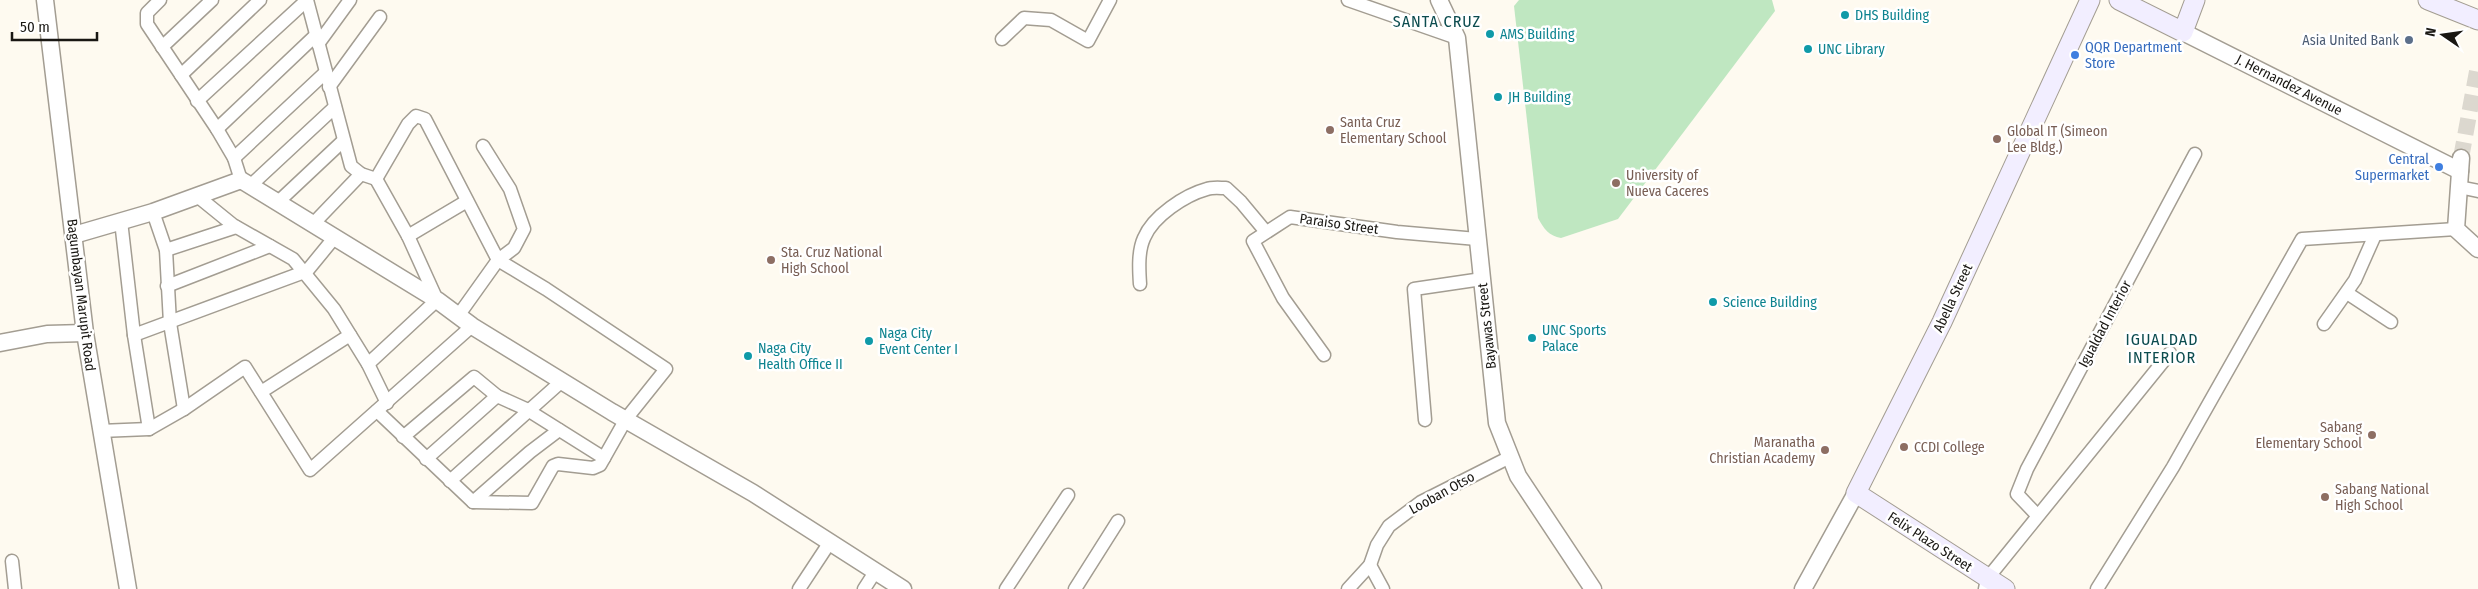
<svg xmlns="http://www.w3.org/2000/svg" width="2478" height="589" viewBox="0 0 2478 589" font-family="'Fira Sans Condensed',sans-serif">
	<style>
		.green { fill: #bfe7c1 }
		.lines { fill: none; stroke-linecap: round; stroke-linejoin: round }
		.tertiary-tunnel { stroke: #dcd8cf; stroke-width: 16; stroke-dasharray: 16 8; stroke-linecap: butt }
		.minor-casing { stroke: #a39d92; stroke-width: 15 }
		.tertiary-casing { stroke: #a39d92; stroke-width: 19 }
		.secondary-casing { stroke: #a39d92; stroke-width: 21 }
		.minor { stroke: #fff; stroke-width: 12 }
		.tertiary { stroke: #fff; stroke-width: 16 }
		.secondary { stroke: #f2eeff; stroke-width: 19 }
		.culture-dot { fill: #0f9aa8; stroke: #fff; stroke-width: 2 }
		.service-dot { fill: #5c6f8a; stroke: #fff; stroke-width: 2 }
		.shop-dot { fill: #3f7fe0; stroke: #fff; stroke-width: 2 }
		.education-dot { fill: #8d6e63; stroke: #fff; stroke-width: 2 }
		.labels { text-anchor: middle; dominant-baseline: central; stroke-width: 5; stroke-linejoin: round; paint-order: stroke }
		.culture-label { font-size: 14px; fill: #0d838f; stroke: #fff; text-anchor: start }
		.service-label { font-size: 14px; fill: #4e5e75; stroke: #fff; text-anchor: end }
		.shop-label { font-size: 14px; fill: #366cbe; stroke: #fff; text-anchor: start }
		.street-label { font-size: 14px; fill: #191713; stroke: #fff }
		.education-label { font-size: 14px; fill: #785e54; stroke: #fff; text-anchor: start }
		.quarter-label { font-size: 16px; letter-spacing: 1px; fill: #0c4c4f; stroke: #fff }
	</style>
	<rect width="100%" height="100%" fill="#fefaf0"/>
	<path class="green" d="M1519,0H1772L1775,11L1618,219L1561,238C1549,236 1544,229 1538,218L1514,6Z"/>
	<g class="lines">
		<polyline class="tertiary-tunnel" points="2461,158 2478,66"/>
		<defs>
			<g id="minor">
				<polyline points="160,0 147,13 147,24 217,129 234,158 241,180"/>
				<polyline points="307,0 351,166 361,174 376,179 408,124 416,116 425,119 498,260 546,289 666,369 626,419 600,465 593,468 558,464 553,466 532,503 473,502 377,411"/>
				<polyline points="1348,0 1457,38"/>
				<polyline points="1002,39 1024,18 1051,20 1088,41 1110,0"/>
				<polyline points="318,44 350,0"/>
				<polyline points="162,47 212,0"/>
				<polyline points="181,75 260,0"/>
				<polyline points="329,87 380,17"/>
				<polyline points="197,101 307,0"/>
				<polyline points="217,129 316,35"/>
				<polyline points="234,158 326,72"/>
				<polyline points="376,179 408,236 467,201"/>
				<polyline points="250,186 335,107"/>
				<polyline points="2459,187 2478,191"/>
				<polyline points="196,195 233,225 293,259 334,309 368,364 387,403"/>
				<polyline points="277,203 343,141"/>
				<polyline points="153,212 166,250 170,323 184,409"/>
				<polyline points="121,221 134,335 149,429"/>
				<polyline points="312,225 361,174"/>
				<polyline points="166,250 236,227"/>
				<path d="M1140,284C1139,269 1138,251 1144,238C1153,216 1185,195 1207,189C1212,187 1220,188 1226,188L1241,202L1266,232"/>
				<polyline points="167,286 270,246"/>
				<polyline points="2347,293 2391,322"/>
				<polyline points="458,316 498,260 514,248 524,229 510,189 483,146"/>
				<polyline points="2324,324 2355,280 2375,235"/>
				<polyline points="134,335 307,271 334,238"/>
				<polyline points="1324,355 1283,298 1253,241 1290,217 1397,232 1477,239"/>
				<polyline points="368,364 437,300 408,236"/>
				<polyline points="261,392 350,335"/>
				<polyline points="1425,420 1414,289 1482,279"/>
				<polyline points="100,431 149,429 184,409 245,367 310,470 472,326"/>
				<polyline points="403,437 474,377 497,396 526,409 604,458"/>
				<polyline points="426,459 497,396"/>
				<polyline points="450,481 562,381"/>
				<polyline points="473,502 530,452 559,430"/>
				<polyline points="2037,515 2017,494 2027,469 2195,154"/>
				<polyline points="12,561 15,589"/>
				<polyline points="1370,565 1383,589"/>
				<polyline points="799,589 830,542"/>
				<polyline points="864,589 875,572"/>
				<polyline points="1006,589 1068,495"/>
				<polyline points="1075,589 1118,521"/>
				<polyline points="1348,589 1370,565 1377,545 1389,526 1421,502 1510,457"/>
				<polyline points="1985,589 1987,579 2170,353"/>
				<polyline points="2097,589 2173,467 2302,239 2456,229"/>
			</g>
			<g id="tertiary">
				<polyline points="45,0 85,333 128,589"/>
				<polyline points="1439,0 1457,38 1497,423 1518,476 1593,589"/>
				<polyline points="2183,32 2460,171"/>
				<polyline points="2461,158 2456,229 2478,249"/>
				<polyline points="74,235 153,212 241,180 437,300 472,326 612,412 753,493 903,589"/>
				<polyline points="0,343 47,334 85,333"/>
				<polyline points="1803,589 1856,493"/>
			</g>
			<g id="secondary">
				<polyline points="2119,0 2183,32 2195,0"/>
				<polyline points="2428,0 2478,20"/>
				<polyline points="2005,589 1856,493 1942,322 2090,0"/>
			</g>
		</defs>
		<use href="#minor" class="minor-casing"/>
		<use href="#tertiary" class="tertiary-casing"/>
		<use href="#secondary" class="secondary-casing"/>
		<use href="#minor" class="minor"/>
		<use href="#tertiary" class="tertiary"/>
		<use href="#secondary" class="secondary"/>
	</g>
	<g class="culture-dot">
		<circle cx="1845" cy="15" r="5"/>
		<circle cx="1490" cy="34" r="5"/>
		<circle cx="1808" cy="49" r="5"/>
		<circle cx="1498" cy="97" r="5"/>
		<circle cx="1713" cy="302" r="5"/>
		<circle cx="1532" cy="338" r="5"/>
		<circle cx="869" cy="341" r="5"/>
		<circle cx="748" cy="356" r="5"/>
	</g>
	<circle class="service-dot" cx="2409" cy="40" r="5"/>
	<g class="shop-dot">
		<circle cx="2075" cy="55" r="5"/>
		<circle cx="2439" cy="167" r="5"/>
	</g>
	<g class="education-dot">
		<circle cx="1330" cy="130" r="5"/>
		<circle cx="1997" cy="139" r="5"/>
		<circle cx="1616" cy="183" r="5"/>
		<circle cx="771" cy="260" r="5"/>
		<circle cx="2372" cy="435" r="5"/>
		<circle cx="1904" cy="447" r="5"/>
		<circle cx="1825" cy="450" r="5"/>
		<circle cx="2325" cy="497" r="5"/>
	</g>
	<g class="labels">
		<g class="culture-label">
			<text x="1855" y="15">DHS Building</text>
			<text x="1500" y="34">AMS Building</text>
			<text x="1818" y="49">UNC Library</text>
			<text x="1508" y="97">JH Building</text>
			<text x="1723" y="302">Science Building</text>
			<text x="1542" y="330">UNC Sports<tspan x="1542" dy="16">Palace</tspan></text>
			<text x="879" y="333">Naga City<tspan x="879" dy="16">Event Center I</tspan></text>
			<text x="758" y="348">Naga City<tspan x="758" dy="16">Health Office II</tspan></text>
		</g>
		<g class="service-label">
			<text x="2399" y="40">Asia United Bank</text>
		</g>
		<g class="shop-label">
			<text x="2085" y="47">QQR Department<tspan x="2085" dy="16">Store</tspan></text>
			<text x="2429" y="159" text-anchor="end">Central<tspan x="2429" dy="16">Supermarket</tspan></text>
		</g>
		<g class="street-label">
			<text transform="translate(2289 85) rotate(27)">J. Hernandez Avenue</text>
			<text transform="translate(1339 224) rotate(8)">Paraiso Street</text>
			<text transform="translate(81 295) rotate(83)">Bagumbayan Marupit Road</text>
			<text transform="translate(1953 298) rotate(-65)">Abella Street</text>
			<text transform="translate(2105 324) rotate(-62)">Igualdad Interior</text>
			<text transform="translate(1487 326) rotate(-96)">Bayawas Street</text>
			<text transform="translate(1442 493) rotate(-29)">Looban Otso</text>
			<text transform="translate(1930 542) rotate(33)">Felix Plazo Street</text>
		</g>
		<g class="education-label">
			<text x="1340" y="122">Santa Cruz<tspan x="1340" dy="16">Elementary School</tspan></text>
			<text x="2007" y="131">Global IT (Simeon<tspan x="2007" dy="16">Lee Bldg.)</tspan></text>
			<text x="1626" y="175">University of<tspan x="1626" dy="16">Nueva Caceres</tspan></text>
			<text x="781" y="252">Sta. Cruz National<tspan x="781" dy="16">High School</tspan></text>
			<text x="2362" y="427" text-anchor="end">Sabang<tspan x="2362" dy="16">Elementary School</tspan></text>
			<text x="1815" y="442" text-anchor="end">Maranatha<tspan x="1815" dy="16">Christian Academy</tspan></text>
			<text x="1914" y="447">CCDI College</text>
			<text x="2335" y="489">Sabang National<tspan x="2335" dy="16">High School</tspan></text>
		</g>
		<g class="quarter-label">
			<text x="1437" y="21">SANTA CRUZ</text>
			<text x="2162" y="339">IGUALDAD<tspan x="2162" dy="18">INTERIOR</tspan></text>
		</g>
	</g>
	<g transform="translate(2443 35) rotate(283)" stroke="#ffffff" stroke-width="4" paint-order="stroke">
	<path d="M0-4L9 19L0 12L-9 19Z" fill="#191713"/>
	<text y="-8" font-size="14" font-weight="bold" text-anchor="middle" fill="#191713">N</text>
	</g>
	<path d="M12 32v8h85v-8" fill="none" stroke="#191713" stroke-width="2.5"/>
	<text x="20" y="32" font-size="15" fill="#191713" stroke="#ffffff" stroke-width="4" paint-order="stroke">50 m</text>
</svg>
